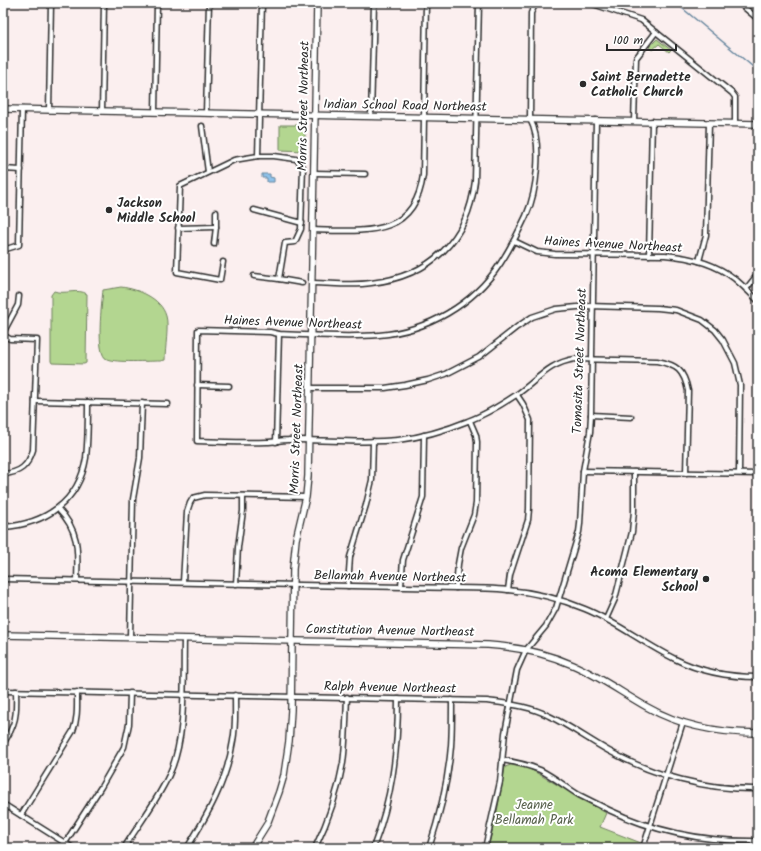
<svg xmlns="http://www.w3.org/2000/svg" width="761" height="851" viewBox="0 0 761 851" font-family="Kalam,sans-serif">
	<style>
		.green { fill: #b3d690; stroke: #6f805e }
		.water { fill: #8ec2eb; stroke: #66869e }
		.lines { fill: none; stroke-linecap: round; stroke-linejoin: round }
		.stream { stroke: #66869e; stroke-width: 1.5 }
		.street-casing { stroke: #2b2b2b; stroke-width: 7 }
		.secondary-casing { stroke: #2b2b2b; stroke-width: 8 }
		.street { stroke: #fff; stroke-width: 4 }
		.secondary { stroke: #fff; stroke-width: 5.5 }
		.poi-dot { fill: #2b2b2b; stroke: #fff; stroke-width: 1.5 }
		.labels { text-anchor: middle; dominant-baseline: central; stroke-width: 4; stroke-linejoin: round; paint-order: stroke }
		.poi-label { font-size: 13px; font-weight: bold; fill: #2b2b2b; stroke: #fff; text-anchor: start }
		.street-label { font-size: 13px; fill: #2b2b2b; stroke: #fff }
		.park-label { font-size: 13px; fill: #545e49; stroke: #fff }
	</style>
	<rect width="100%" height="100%" fill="#fbefef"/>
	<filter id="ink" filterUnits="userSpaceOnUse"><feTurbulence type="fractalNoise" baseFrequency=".025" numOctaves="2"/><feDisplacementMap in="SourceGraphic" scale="8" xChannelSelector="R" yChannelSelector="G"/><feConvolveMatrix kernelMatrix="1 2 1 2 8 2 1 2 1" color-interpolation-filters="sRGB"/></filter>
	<g filter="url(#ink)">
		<g class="green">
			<polygon points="657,39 671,50 669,52 659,44 652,50 649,47"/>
			<polygon points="280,125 305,125 305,151 280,150"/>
			<path d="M121,287C138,289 161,298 166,316C169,325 165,349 165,360L160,361C149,361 116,363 107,359C95,355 102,301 103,290Z"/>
			<path d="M54,291C64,295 78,288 87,294L86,363L84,364L52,363L51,361V295Z"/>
			<polygon points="511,765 530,769 606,813 600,827 641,843 639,848 488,848 497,812 505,767"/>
		</g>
		<polygon class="water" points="262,174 270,174 270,177 274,178 274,182 267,182 267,178 262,178"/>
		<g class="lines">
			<polyline class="stream" points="676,3 758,71"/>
			<defs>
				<g id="street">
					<path d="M536,3L531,13L530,119C543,143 537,192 526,216C518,233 510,249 500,264C473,305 427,331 379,335C346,338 312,335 279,334L270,332L198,330L197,441C220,442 244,443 267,442C274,442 281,440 288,440C324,439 361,444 398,440C422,437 446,430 468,421C485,415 501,405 516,395C537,381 548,363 575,359L657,361C677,365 684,370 688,391L686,473"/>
					<polyline points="590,3 641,20 732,93 735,97 735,123"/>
					<polyline points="739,3 758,19"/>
					<polyline points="49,110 51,3"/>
					<polyline points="102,111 104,3"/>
					<polyline points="155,112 157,3"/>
					<polyline points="206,113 209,3"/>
					<polyline points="371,116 374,3"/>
					<polyline points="634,121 636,58 656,32"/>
					<polyline points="202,126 208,172"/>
					<polyline points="258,156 274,156 296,159 303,167 301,229 295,242 285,243 279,279 302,283"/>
					<polyline points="3,169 21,170"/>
					<polyline points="314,173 365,174"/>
					<polyline points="254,210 302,223"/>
					<polyline points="178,228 216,227"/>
					<path d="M313,230C363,231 415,239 423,175L426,3"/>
					<path d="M514,241L537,252L555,254L665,255C689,257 716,264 735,279C743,286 751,293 758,301"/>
					<polyline points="214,244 216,227 216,212"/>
					<polyline points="3,250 19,245 22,109"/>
					<polyline points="649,255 652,121"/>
					<polyline points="699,261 706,235 709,123"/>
					<polyline points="223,262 220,280 177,272 180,186 234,160 258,156 262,3"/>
					<polyline points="254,276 279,279"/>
					<path d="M312,283C331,283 352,286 371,283C430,276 468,241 475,181L479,3"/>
					<polyline points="746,289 758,274"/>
					<polyline points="3,333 18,305 19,296"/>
					<path d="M3,335L10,339L37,340L33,450C28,466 20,473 3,474"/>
					<polyline points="197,385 229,386"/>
					<polyline points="310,388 385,388 405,385 428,380 446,374 479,357 517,327 532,317 556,309 588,306 658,308 676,310 702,320 715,330 723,340 735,363 740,385 739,473"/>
					<polyline points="35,401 168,404"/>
					<polyline points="591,415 631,417"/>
					<polyline points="276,442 279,334"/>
					<polyline points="583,471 758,474"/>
					<path d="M58,509C80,531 78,552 77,580"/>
					<path d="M3,527C45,524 79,502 86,458C88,439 88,421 88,402"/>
					<path d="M3,579L456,588C473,588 491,588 508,590C533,592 561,599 585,609C617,622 644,644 675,659C701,672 729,677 758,677"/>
					<polyline points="183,582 187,512 190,503 193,498 205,495 306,497"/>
					<polyline points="236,584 238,547 243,511 243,496"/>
					<polyline points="348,586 350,557 366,505 372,480 373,441"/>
					<polyline points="401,586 403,560 423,497 424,435"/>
					<polyline points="456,588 458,564 461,548 474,515 476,503 477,442 476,435 470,421"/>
					<polyline points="508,590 510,575 528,520 529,509 530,420 523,404 517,395"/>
					<polyline points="606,619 615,599 632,532 634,511 634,472"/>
					<polyline points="130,637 133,499 140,458 142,403"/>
					<path d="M3,691L487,701C508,704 530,706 549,716C570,726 589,740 609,751C654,776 707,790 758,789"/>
					<path d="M3,744C16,724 17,715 16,691"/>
					<path d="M502,760C515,762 528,765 540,770C554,777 566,787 579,795C589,800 599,805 609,810C655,832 707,842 758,841"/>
					<polyline points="3,804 73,848"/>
					<path d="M21,815L73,731C78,718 77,706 77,692"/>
					<polyline points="65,843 101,787 124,747 129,724 130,693"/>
					<path d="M124,848C139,824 157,801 169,775C187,737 183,681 184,639"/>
					<path d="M187,848C208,814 227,781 233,741C236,726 235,711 235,695"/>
					<path d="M315,848C328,821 338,792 343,763C346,741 346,719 347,697"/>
					<path d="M373,848C392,799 398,751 398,699"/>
					<path d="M429,848C440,815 448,781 451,746C452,731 452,715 452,700"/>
					<polyline points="485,848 500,782 505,733 517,670 526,650 546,626 556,608 579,532 580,524 583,471 590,432 591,415 596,120"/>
					<polyline points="643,848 683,722"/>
				</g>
				<g id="secondary">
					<polyline points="3,109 758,124"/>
					<path d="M3,635L488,645C517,647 546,653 573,665C599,676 622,693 647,707C680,726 720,733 758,733"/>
					<polyline points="252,848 267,824 279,792 284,775 289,741 291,710 293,569 296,539 306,497 308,476 317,3"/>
				</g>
			</defs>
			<use href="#street" class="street-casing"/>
			<use href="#secondary" class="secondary-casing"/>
			<use href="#street" class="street"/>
			<use href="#secondary" class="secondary"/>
		</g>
	</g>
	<g class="poi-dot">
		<circle cx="583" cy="84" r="4"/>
		<circle cx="109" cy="210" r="4"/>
		<circle cx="706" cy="579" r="4"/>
	</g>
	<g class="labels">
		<g class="poi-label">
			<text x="591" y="77">Saint Bernadette<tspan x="591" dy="15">Catholic Church</tspan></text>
			<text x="117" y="203">Jackson<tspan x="117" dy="15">Middle School</tspan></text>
			<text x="698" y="572" text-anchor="end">Acoma Elementary<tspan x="698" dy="15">School</tspan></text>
		</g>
		<g class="street-label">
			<text transform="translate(304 106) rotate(-89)">Morris Street Northeast</text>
			<text transform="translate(405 106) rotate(1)">Indian School Road Northeast</text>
			<text transform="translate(613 245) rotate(3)">Haines Avenue Northeast</text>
			<text transform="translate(293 323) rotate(2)">Haines Avenue Northeast</text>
			<text transform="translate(580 361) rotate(-88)">Tomasita Street Northeast</text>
			<text transform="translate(297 429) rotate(-88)">Morris Street Northeast</text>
			<text transform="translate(390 577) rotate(1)">Bellamah Avenue Northeast</text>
			<text transform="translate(390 631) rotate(1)">Constitution Avenue Northeast</text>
			<text transform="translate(390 688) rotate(1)">Ralph Avenue Northeast</text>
		</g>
		<g class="park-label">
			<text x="534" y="805">Jeanne<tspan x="534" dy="15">Bellamah Park</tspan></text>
		</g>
	</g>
	<rect width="761" height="851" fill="none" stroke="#fff" stroke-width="16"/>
	<rect x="8" y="8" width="745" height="835" fill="none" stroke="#2b2b2b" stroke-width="1.5" filter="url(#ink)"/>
	<path d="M607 44v6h69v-6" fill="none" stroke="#2b2b2b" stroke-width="2"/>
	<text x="613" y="44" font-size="12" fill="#2b2b2b" stroke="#ffffff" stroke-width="3" paint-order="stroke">100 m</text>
</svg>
